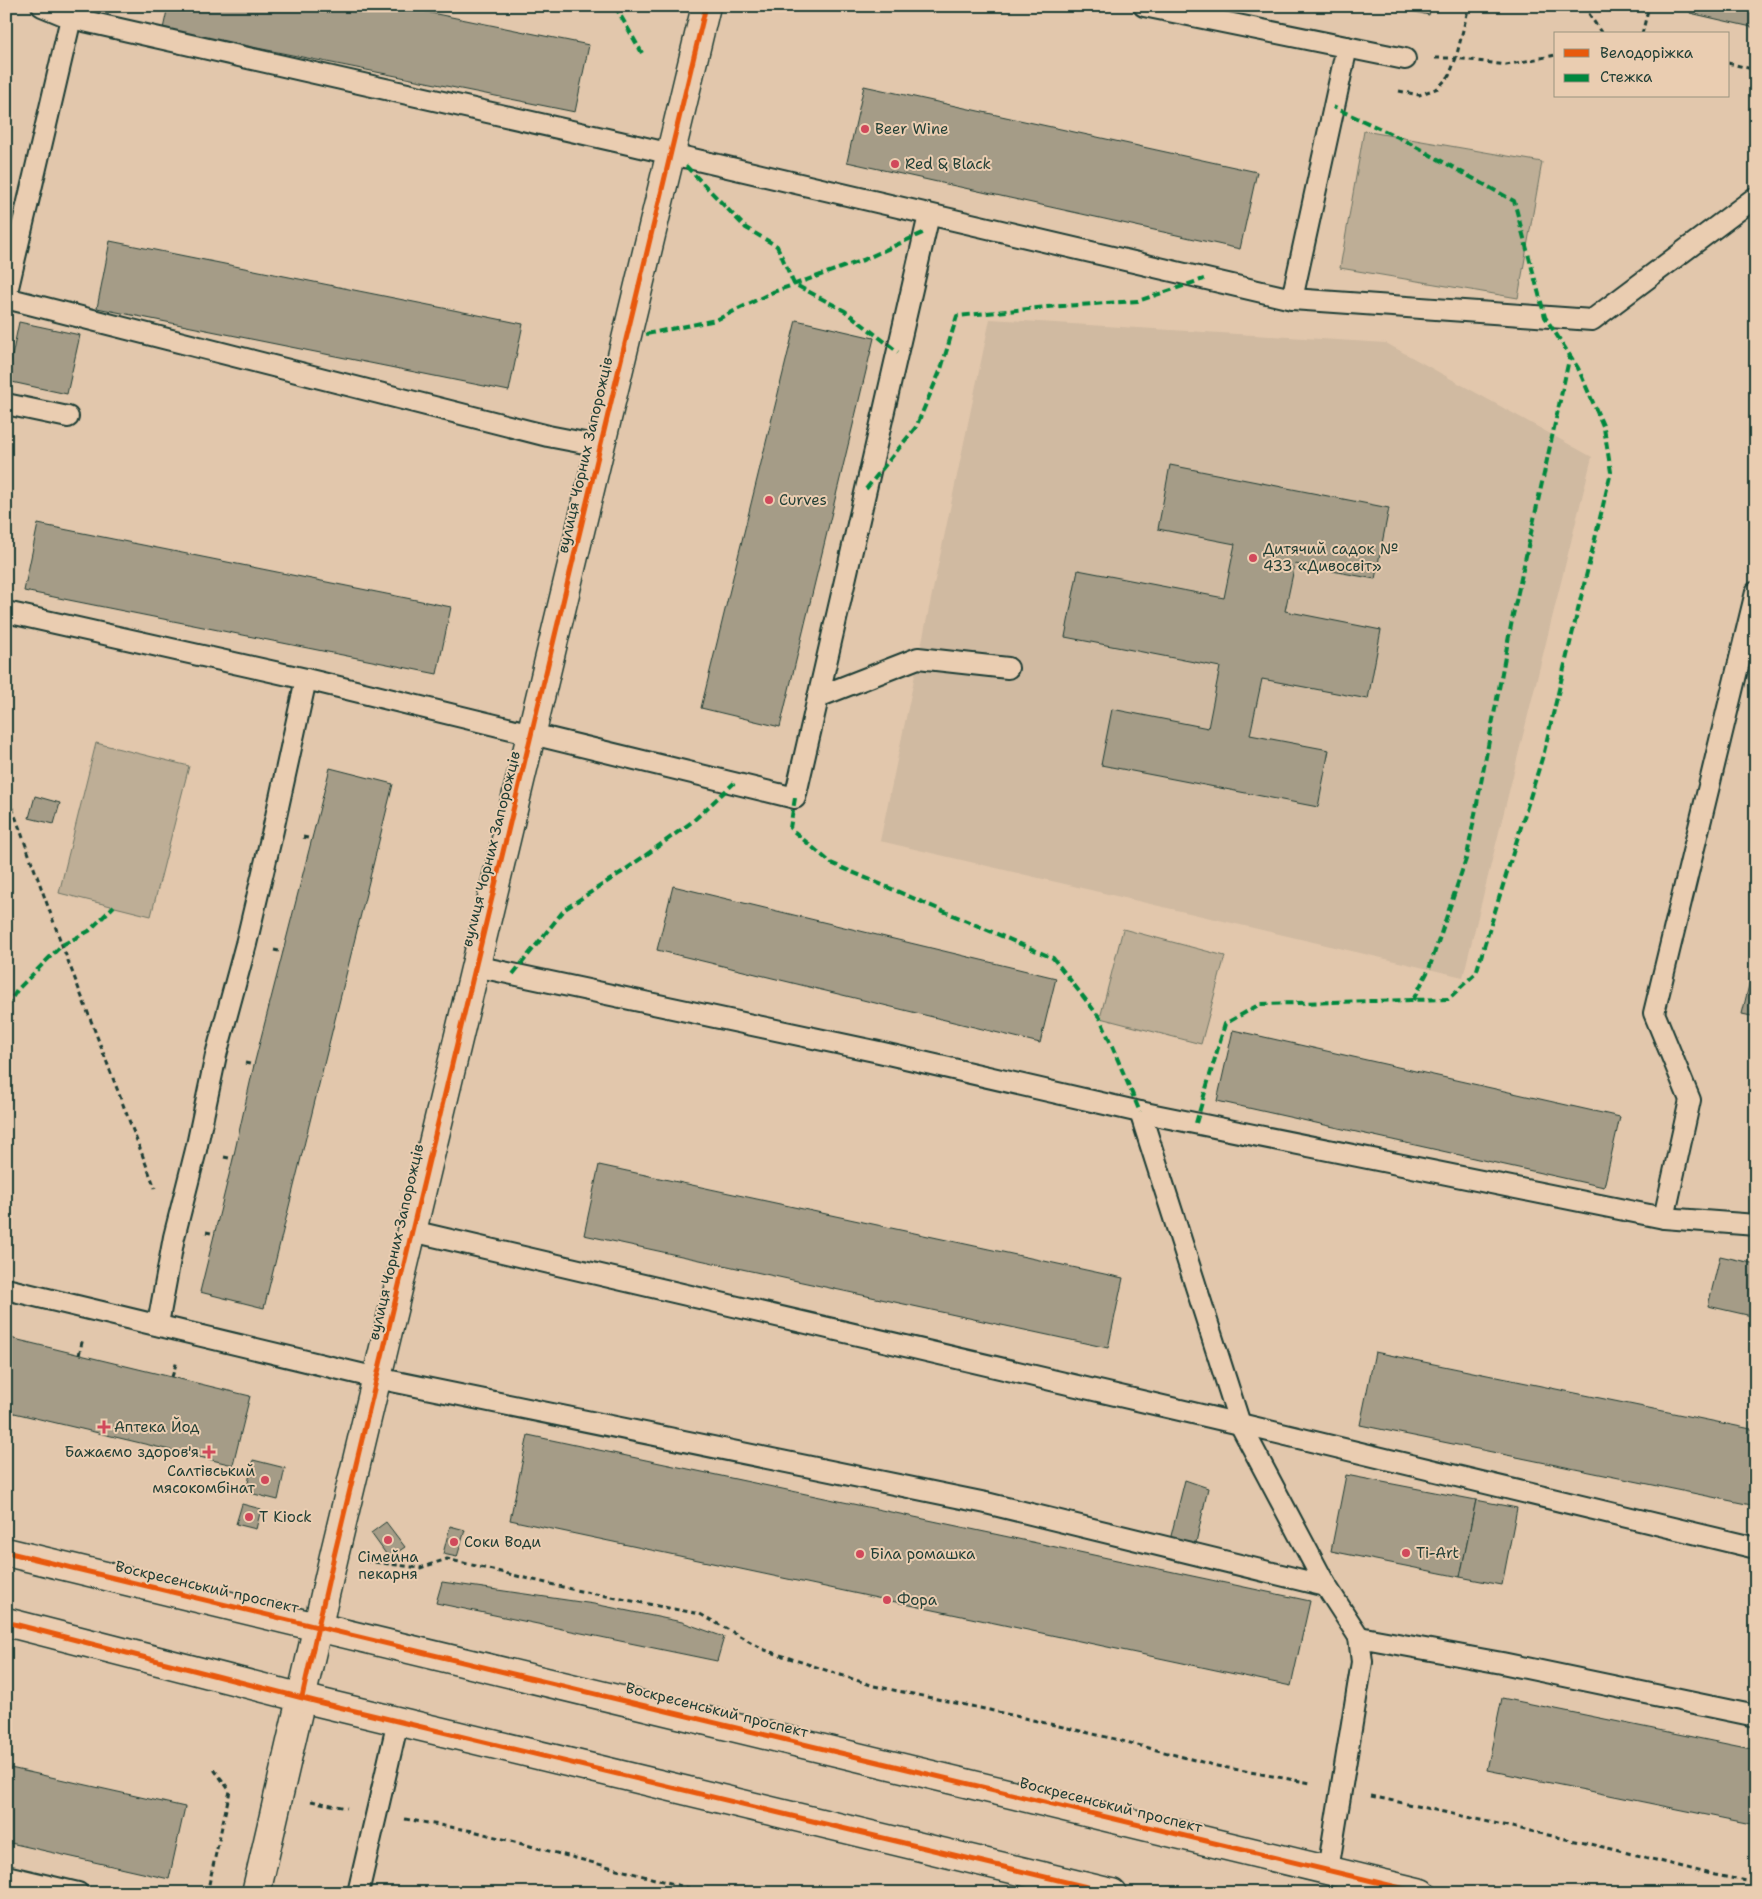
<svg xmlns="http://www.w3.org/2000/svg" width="1762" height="1899" viewBox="0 0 1762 1899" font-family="'Shantell Sans',sans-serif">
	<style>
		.built { fill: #d0baa1 }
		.green { fill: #beae96; stroke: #6e7665 }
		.building { fill: #a59c87; stroke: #1f3d34 }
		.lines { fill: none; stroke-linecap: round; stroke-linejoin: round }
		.service-casing { stroke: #1f3d34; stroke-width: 24 }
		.minor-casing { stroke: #1f3d34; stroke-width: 31 }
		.primary-casing { stroke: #1f3d34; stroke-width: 31 }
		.path { stroke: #1f3d34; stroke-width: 3; stroke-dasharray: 5 4; stroke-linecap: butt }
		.service { stroke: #eacdb1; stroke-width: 20 }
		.minor { stroke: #eacdb1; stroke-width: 28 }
		.primary { stroke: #eacdb1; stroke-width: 28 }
		.quiet { stroke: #00873e; stroke-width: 4; stroke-dasharray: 8 4; stroke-linecap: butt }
		.cycleway-casing { stroke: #eacdb1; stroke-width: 8 }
		.cycleway { stroke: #e8590c; stroke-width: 5 }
		.poi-dot { fill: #d1495b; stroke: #eacdb1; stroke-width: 2 }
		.labels { text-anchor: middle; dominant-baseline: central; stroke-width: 4; stroke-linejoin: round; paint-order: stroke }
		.poi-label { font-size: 15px; fill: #1f3d34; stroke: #eacdb1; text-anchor: start }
		.street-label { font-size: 15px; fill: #1f3d34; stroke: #eacdb1 }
	</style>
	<rect width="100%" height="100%" fill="#e2c7ac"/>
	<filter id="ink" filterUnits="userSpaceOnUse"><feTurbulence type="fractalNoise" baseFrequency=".02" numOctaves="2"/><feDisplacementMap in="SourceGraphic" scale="10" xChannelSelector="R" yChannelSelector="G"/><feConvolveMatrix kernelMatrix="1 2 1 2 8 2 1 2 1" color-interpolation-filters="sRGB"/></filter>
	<g filter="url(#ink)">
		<polygon class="built" points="990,319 1386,343 1592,457 1463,977 880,841"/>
		<g class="green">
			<polygon points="1364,131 1542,162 1518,298 1340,268"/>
			<polygon points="96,743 189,766 151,916 59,893"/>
			<polygon points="1123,929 1225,956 1201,1044 1100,1018"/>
		</g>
		<g class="building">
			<polygon points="168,6 397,6 589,45 575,112 163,29"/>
			<polygon points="1389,6 1431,6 1429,15"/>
			<polygon points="1691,6 1756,6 1756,28 1690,13"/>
			<polygon points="864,86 1257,172 1240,249 847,162"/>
			<polygon points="110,241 523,324 509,391 97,308"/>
			<polygon points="796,320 874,338 780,727 701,708"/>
			<polygon points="19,322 80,335 67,394 7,381"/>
			<polygon points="1170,465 1389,508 1375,579 1295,564 1285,611 1381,630 1368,699 1262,679 1250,735 1329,750 1318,807 1101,765 1112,709 1208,728 1220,667 1065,637 1078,570 1224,598 1235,544 1158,529"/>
			<polygon points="38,524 451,607 437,674 24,591"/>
			<polygon points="330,768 393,784 264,1308 200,1292 233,1159 254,1065"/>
			<polygon points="35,796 60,803 54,824 29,818"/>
			<polygon points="673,886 1056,978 1040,1043 657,950"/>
			<polygon points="1756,956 1756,1017 1742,1014"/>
			<polygon points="1233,1030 1620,1117 1604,1187 1217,1101"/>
			<polygon points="599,1165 1123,1278 1108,1348 584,1235"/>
			<polygon points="1720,1256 1756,1264 1756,1317 1708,1306"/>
			<polygon points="6,1337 250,1396 233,1465 6,1411"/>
			<polygon points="1375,1352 1756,1430 1756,1506 1360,1425"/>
			<polygon points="528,1435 1310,1601 1291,1686 510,1520"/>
			<polygon points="253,1460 285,1468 278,1500 246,1492"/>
			<polygon points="1346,1475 1476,1500 1460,1577 1331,1551"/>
			<polygon points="1185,1480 1208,1488 1195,1547 1170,1540"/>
			<polygon points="1476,1500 1517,1508 1502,1585 1460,1577"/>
			<polygon points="242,1504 261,1509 256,1529 236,1524"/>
			<polygon points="386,1522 405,1547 389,1558 371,1533"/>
			<polygon points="450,1526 465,1530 457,1557 443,1554"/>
			<polygon points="442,1582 594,1604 682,1622 724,1637 717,1661 436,1603"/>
			<polygon points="1502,1698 1756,1750 1756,1825 1487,1770"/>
			<polygon points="6,1767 185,1807 169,1879 6,1842"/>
		</g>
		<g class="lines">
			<defs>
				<g id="service">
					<polyline points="42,6 71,18 620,142 1292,299 1592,320 1756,197"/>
					<polyline points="1144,6 1405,59"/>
					<polyline points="6,296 71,18"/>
					<polyline points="6,298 548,436 600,446"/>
					<polyline points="1292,299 1347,47"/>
					<polyline points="6,404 68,417"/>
					<polyline points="6,612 306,679 795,798 929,215"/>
					<polyline points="818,697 918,658 1008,668"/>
					<polyline points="475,966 879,1052 1140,1112 1664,1218 1756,1225"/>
					<polyline points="1140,1112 1240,1424 1326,1586 1359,1637 1362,1662 1328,1870"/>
					<polyline points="1664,1218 1690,1100 1654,1013 1756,592"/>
					<polyline points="412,1231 1240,1424 1756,1548"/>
					<polyline points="6,1289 377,1378 986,1503 1326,1586"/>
					<polyline points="158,1324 174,1237 196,1150 216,1055 246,944 273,830 306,679"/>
					<polyline points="1359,1637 1502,1663 1756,1716"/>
					<polyline points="6,1876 78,1893"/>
					<polyline points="358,1893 398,1721"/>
				</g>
				<polyline id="minor" points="256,1893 334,1556 706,6"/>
				<g id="primary">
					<polyline points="6,1552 1422,1893"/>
					<polyline points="6,1622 322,1703 1112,1893"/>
				</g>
			</defs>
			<use href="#service" class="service-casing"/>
			<use href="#minor" class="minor-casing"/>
			<use href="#primary" class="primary-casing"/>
			<g class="path">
				<polyline points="1584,6 1602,34"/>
				<polyline points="1642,34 1649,6"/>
				<polyline points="1435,58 1456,58 1469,6"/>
				<polyline points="1728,63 1756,70"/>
				<polyline points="1399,91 1419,95 1438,88 1449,76 1456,58 1506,65 1556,55"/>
				<polyline points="6,791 62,945 155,1188"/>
				<polyline points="303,837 312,839"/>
				<polyline points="274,950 283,952"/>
				<polyline points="245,1063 254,1065"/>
				<polyline points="224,1157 233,1159"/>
				<polyline points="206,1232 215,1234"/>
				<polyline points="79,1355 83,1338"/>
				<polyline points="172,1377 177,1361"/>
				<polyline points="366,1561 420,1568 447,1559 575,1590 700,1614 765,1650 874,1686 985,1709 1115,1739 1217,1766 1311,1783"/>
				<polyline points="1371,1796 1612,1849 1715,1875 1756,1883"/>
				<polyline points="311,1801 347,1808"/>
				<polyline points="405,1819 473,1831 708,1893"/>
				<polyline points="207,1893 230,1791 213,1768"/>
			</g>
			<use href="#service" class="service"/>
			<use href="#minor" class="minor"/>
			<use href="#primary" class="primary"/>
			<g class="quiet">
				<polyline points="615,6 642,53"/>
				<polyline points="686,166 746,228 777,246 794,284 845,311 898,352"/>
				<polyline points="646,334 716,320 773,292 863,260 925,232"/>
				<polyline points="866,489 916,427 941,369 957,316 1047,307 1138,301 1204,279"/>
				<polyline points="795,798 790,828 831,863 1053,958 1100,1018 1140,1112"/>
				<polyline points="513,974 565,909 622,872 692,822 734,783"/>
				<polyline points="1413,1000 1429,969 1467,856 1513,615 1570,355"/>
				<polyline points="6,1007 18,989 62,945 89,931 114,906"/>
				<polyline points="1196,1123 1225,1024 1260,1004 1448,999 1476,973 1544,752 1611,472 1604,428 1578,368 1545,317 1514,201 1398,137 1333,107"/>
			</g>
			<defs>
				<g id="cycleway">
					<polyline points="6,1552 1422,1893"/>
					<polyline points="6,1622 322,1703 1112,1893"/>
					<polyline points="302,1697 334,1556 706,6"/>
				</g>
			</defs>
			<use href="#cycleway" class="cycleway-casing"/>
			<use href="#cycleway" class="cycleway"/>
		</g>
	</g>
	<g class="poi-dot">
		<circle cx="865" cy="129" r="5"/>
		<circle cx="895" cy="164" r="5"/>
		<circle cx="769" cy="500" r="5"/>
		<circle cx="1253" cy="558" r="5"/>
		<path d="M101.5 1419.5h5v5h5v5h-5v5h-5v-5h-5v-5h5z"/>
		<path d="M206.5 1444.5h5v5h5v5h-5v5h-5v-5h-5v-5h5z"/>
		<circle cx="265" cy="1480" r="5"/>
		<circle cx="249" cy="1517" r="5"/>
		<circle cx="388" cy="1540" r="5"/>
		<circle cx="454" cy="1542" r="5"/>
		<circle cx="1406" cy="1553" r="5"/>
		<circle cx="860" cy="1554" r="5"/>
		<circle cx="887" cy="1600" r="5"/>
	</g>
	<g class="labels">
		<g class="poi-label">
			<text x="875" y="129">Beer Wine</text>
			<text x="905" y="164">Red &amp; Black</text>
			<text x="779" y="500">Curves</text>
			<text x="1263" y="549">Дитячий садок №<tspan x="1263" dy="17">433 «Дивосвіт»</tspan></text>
			<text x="114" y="1427">Аптека Йод</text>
			<text x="199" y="1452" text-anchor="end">Бажаємо здоров'я</text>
			<text x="255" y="1471" text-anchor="end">Салтівський<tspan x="255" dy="17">мясокомбінат</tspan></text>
			<text x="259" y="1517">T Kiock</text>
			<text x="464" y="1542">Соки Води</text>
			<text x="1416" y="1553">Ti-Art</text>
			<text x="870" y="1554">Біла ромашка</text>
			<text x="388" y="1557" text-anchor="middle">Сімейна<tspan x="388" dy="17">пекарня</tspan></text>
			<text x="897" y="1600">Фора</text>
		</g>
		<g class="street-label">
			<text transform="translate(585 455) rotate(-77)">вулиця Чорних Запорожців</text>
			<text transform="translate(491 849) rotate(-76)">вулиця Чорних Запорожців</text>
			<text transform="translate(396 1242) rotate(-77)">вулиця Чорних Запорожців</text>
			<text transform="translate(207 1587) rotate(13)">Воскресенський проспект</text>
			<text transform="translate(717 1710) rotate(14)">Воскресенський проспект</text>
			<text transform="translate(1111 1805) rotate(14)">Воскресенський проспект</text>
		</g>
	</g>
	<rect width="1762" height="1899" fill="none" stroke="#eacdb1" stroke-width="25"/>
	<rect x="12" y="12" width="1737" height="1874" fill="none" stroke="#1f3d34" stroke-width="2" filter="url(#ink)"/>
	<rect x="1554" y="32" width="175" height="65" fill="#eacdb1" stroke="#99937f"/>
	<rect x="1564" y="49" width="25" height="8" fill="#e8590c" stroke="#99937f"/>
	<text x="1600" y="58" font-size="15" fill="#1f3d34">Велодоріжка</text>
	<rect x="1564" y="74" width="25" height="8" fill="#00873e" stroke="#99937f"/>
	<text x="1600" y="82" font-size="15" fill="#1f3d34">Стежка</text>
</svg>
